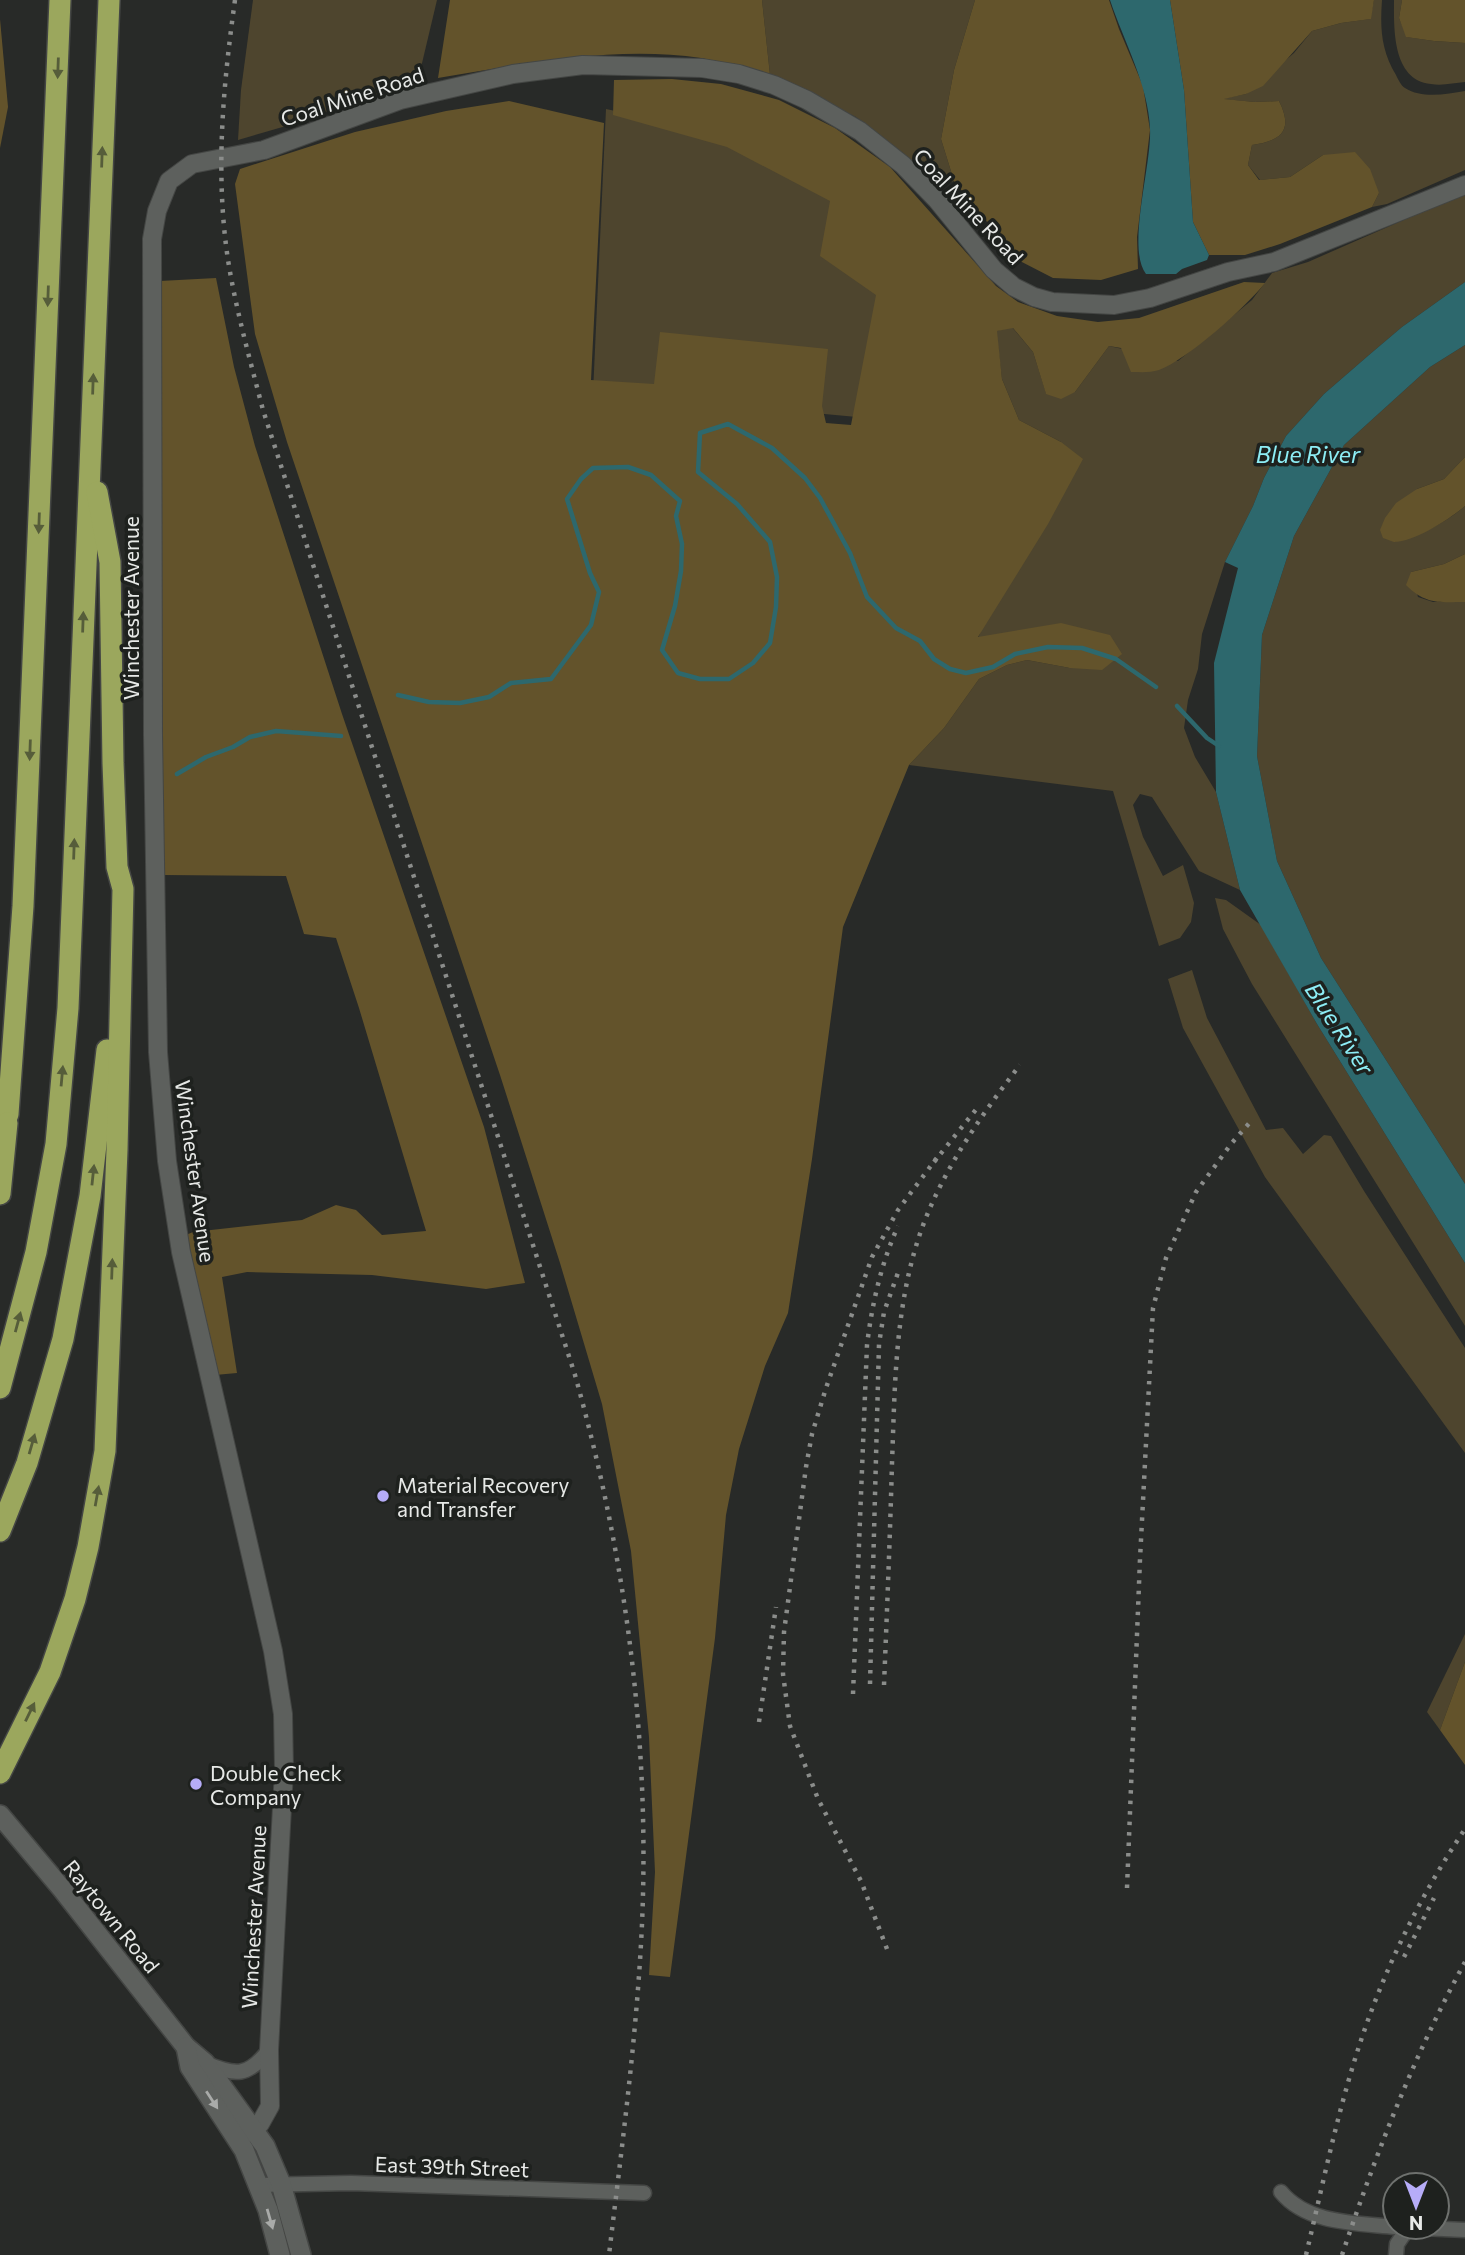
<svg xmlns="http://www.w3.org/2000/svg" width="1465" height="2255" viewBox="0 0 1465 2255" font-family="Commissioner,sans-serif">
	<style>
		.green { fill: #4e452e }
		.forest { fill: #63532b }
		.water { fill: #2d686d }
		.lines { fill: none; stroke-linecap: round; stroke-linejoin: round }
		.stream { stroke: #2d686d; stroke-width: 4.5 }
		.minor-casing { stroke: #444644; stroke-width: 17 }
		.tertiary-casing { stroke: #444644; stroke-width: 20 }
		.secondary-casing { stroke: #444644; stroke-width: 22 }
		.motorway-casing { stroke: #444644; stroke-width: 24 }
		.minor { stroke: #5d605d; stroke-width: 14 }
		.tertiary { stroke: #5d605d; stroke-width: 18 }
		.secondary { stroke: #5d605d; stroke-width: 19 }
		.motorway { stroke: #9ba75d; stroke-width: 21 }
		.rail { stroke: #8b8d8b; stroke-width: 4.5; stroke-dasharray: 3.5 7; stroke-linecap: butt }
		.oneway { fill: #565d3a }
		.oneway2 { fill: #a9aba9 }
		.poi-dot { fill: #b6acf8; stroke: #1e211e; stroke-width: 2.5 }
		.labels { text-anchor: middle; dominant-baseline: central; stroke-width: 7; stroke-linejoin: round; paint-order: stroke }
		.street-label { font-size: 21px; fill: #e7e9e7; stroke: #1e211e }
		.poi-label { font-size: 21px; fill: #e7e9e7; stroke: #1e211e; text-anchor: start }
		.water-label { font-size: 23px; font-style: italic; fill: #8dedf5; stroke: #1e211e }
	</style>
	<rect width="100%" height="100%" fill="#282a28"/>
	<g class="green">
		<polygon points="253,0 437,0 418,80 286,126 238,140 241,90"/>
		<polygon points="762,0 975,0 954,70 941,139 954,181 939,187 910,159 856,117 770,75"/>
		<path d="M1374,0H1382C1380,28 1381,50 1396,75C1398,79 1401,86 1405,88C1422,99 1447,94 1465,91V170L1387,204L1372,207L1379,193L1323,155L1290,177L1260,180L1248,165L1252,145C1281,141 1294,131 1279,101L1255,102L1221,99L1246,94L1294,53L1312,31L1341,23L1370,19Z"/>
		<path d="M1394,0H1402L1399,18L1407,37L1434,41L1465,43V82C1454,83 1442,86 1431,84C1392,80 1394,28 1394,0Z"/>
		<polygon points="606,109 737,137 891,234 857,417 593,393"/>
		<polygon points="1465,193 1465,282 1402,327 1369,355 1324,394 1286,436 1264,478 1253,506 1225,562 1202,634 1198,669 1188,700 1184,728 1195,757 1216,792 1240,890 1199,871 1152,797 1140,794 1133,805 1143,837 1163,876 1183,865 1194,903 1191,922 1180,938 1159,946 1113,791 909,765 944,728 979,679 1007,665 1027,660 1070,668 1001,634 978,638 1061,442 1019,420 1002,379 996,331 1012,327 1033,352 1046,393 1075,392 1109,346 1178,361 1252,300 1272,273 1308,262"/>
		<path d="M1465,345V457L1444,479L1417,489L1394,542C1421,535 1444,524 1465,506V554L1444,564L1411,572L1418,597L1433,602H1465V1184L1321,958L1277,861L1257,756L1262,635L1294,536L1344,445L1430,367Z"/>
		<polygon points="1215,898 1226,900 1261,925 1317,1024 1465,1263 1465,1326 1252,984 1223,929"/>
		<polygon points="1192,970 1207,1018 1266,1130 1283,1128 1303,1154 1324,1135 1331,1136 1364,1191 1465,1348 1465,1453 1265,1177 1183,1028 1168,979"/>
		<polygon points="1465,1634 1465,1662 1440,1730 1427,1712"/>
	</g>
	<g class="forest">
		<path d="M450,0H762L770,75C747,69 724,62 701,58C615,45 523,64 438,78Z"/>
		<polygon points="975,0 1109,0 1119,29 1143,86 1150,130 1137,237 1138,269 1101,280 1053,278 1018,260 954,181 941,139 954,70"/>
		<path d="M1170,0H1374L1371,19L1341,23L1312,31L1263,86L1246,94L1224,99L1255,102L1279,101C1294,131 1281,141 1252,145L1248,165L1259,180L1290,177L1323,155L1355,152L1370,169L1379,193L1372,207L1280,244L1245,255H1209L1193,222L1184,90Z"/>
		<polygon points="1402,0 1465,0 1465,43 1434,41 1406,37 1399,18"/>
		<polygon points="0,19 8,107 0,148"/>
		<path d="M672,79L721,84L779,100L835,128L890,167L996,286L1018,302L1057,316L1098,322L1139,318L1244,282L1265,283C1245,308 1188,359 1159,370C1150,373 1140,372 1131,372L1121,348L1109,346L1075,392L1061,399L1046,394L1033,352L1013,328L997,331L1002,379L1019,420L1061,442L1083,459L1048,524L978,637L1061,623L1110,635L1122,654L1102,670L1070,668L1027,660L1007,665L979,679L944,728L909,765L843,927L812,1159L788,1313L765,1366L739,1449L726,1515L715,1638L670,1977L649,1975L655,1872L649,1737L631,1551L602,1404L560,1263L500,1075L287,442L255,334L235,184L240,169L355,132L446,111L509,101L604,123L591,380L654,384L660,332L828,349L822,406L826,423L851,425L876,295L820,256L830,201L727,147L613,115L614,80Z"/>
		<polygon points="216,278 234,367 255,446 342,714 484,1127 525,1283 486,1289 372,1275 247,1272 222,1277 237,1373 215,1375 186,1235 193,1232 302,1220 336,1205 356,1210 382,1235 426,1231 359,1008 336,938 304,934 286,876 163,875 160,281"/>
		<path d="M1465,457V506C1450,519 1414,542 1394,542C1390,541 1387,539 1383,538L1380,530L1385,518L1396,503L1417,489L1444,479Z"/>
		<path d="M1465,554V602C1439,602 1426,605 1406,585L1411,572L1444,564Z"/>
		<polygon points="1465,1662 1465,1765 1440,1730"/>
	</g>
	<g class="water">
		<path d="M1110,0H1170L1184,90L1193,222L1209,255L1207,260L1182,269L1176,274H1146C1126,248 1152,164 1150,129C1148,84 1124,42 1110,0Z"/>
		<polygon points="1465,282 1465,345 1430,367 1344,445 1294,536 1262,635 1257,756 1277,861 1321,958 1465,1184 1465,1263 1317,1024 1240,890 1216,792 1214,663 1238,568 1225,562 1253,506 1264,478 1286,436 1324,394 1369,355 1402,327"/>
	</g>
	<g class="lines">
		<g class="stream">
			<polyline points="398,695 429,702 460,703 489,697 511,683 551,679 591,625 599,592 590,573 567,499 581,479 593,468 628,467 651,475 680,501 676,516 682,544 681,571 675,606 662,650 678,673 700,679 729,679 753,663 770,643 776,607 777,577 770,542 737,504 698,472 700,433 728,424 772,448 805,478 820,498 850,553 867,597 896,628 920,641 934,659 950,669 966,673 993,667 1015,654 1048,647 1082,648 1116,659 1156,687"/>
			<polyline points="1177,706 1207,738 1219,746"/>
			<polyline points="177,774 206,757 233,747 250,737 276,731 341,736"/>
		</g>
		<defs>
			<g id="minor">
				<path d="M205,2063C236,2076 248,2077 269,2050"/>
				<polyline points="258,2185 351,2183 644,2193"/>
				<path d="M1281,2192C1307,2224 1357,2223 1395,2227"/>
				<polyline points="1400,2227 1465,2230"/>
				<polyline points="1396,2255 1397,2244 1408,2228"/>
			</g>
			<polyline id="tertiary" points="240,2137 260,2124 270,2106 269,2050 284,1770 283,1714 273,1651 181,1252 167,1161 158,1052 153,735 152,239 157,211 169,181 192,164 264,150 400,100 513,74 583,65 702,68 739,74 774,85 807,100 860,131 903,165 937,200 994,270 1014,287 1034,297 1052,302 1114,305 1150,298 1228,272 1274,262 1465,185"/>
			<g id="secondary">
				<polyline points="0,1815 62,1889 186,2047 205,2063 265,2146 281,2184 301,2255"/>
				<polyline points="186,2047 190,2067 244,2150 268,2210 280,2255"/>
			</g>
			<g id="motorway">
				<polyline points="0,1135 8,1114 23,906 60,0"/>
				<polyline points="0,1194 7,1123"/>
				<polyline points="0,1388 36,1252 56,1144 68,1008 109,0"/>
				<polyline points="0,1531 27,1463 63,1339 90,1196 107,1050"/>
				<polyline points="0,1773 50,1672 75,1599 88,1547 105,1451 117,1150 123,889 117,867 113,763 110,562 97,492"/>
			</g>
		</defs>
		<use href="#minor" class="minor-casing"/>
		<use href="#tertiary" class="tertiary-casing"/>
		<use href="#secondary" class="secondary-casing"/>
		<use href="#motorway" class="motorway-casing"/>
		<use href="#minor" class="minor"/>
		<use href="#tertiary" class="tertiary"/>
		<use href="#secondary" class="secondary"/>
		<use href="#motorway" class="motorway"/>
		<g class="rail">
			<path d="M235,0C223,86 215,173 228,260C236,310 250,360 263,410L575,1375C625,1554 650,1738 642,1924C637,2034 622,2145 609,2255"/>
			<polyline points="934,1162 978,1107"/>
			<polyline points="870,1684 879,1344 884,1312 899,1270"/>
			<path d="M884,1685C887,1611 890,1537 892,1463C895,1383 895,1303 922,1228C944,1168 982,1114 1020,1065"/>
			<path d="M853,1694L867,1345C872,1304 881,1264 898,1226"/>
			<polyline points="759,1722 776,1607"/>
			<polyline points="1127,1888 1140,1559 1153,1308 1166,1258 1196,1192 1231,1144 1252,1120"/>
			<polyline points="887,1949 861,1881 818,1799 790,1726 783,1674 784,1632 806,1467 812,1434 826,1388 872,1257 898,1210 939,1155"/>
			<polyline points="1404,1957 1434,1898"/>
			<path d="M1306,2255C1326,2171 1343,2084 1374,2004C1398,1942 1428,1884 1465,1829"/>
			<path d="M1342,2255C1376,2154 1414,2055 1465,1962"/>
		</g>
	</g>
	<defs><path id="oneway-solid" d="M-6-.8H1V-3.2L6.5 0L1 3.2V.8H-6Z" transform="scale(1.75)"/></defs>
	<g class="oneway">
		<use href="#oneway-solid" transform="translate(58 68) rotate(92)"/>
		<use href="#oneway-solid" transform="translate(102 157) rotate(-88)"/>
		<use href="#oneway-solid" transform="translate(48 296) rotate(92)"/>
		<use href="#oneway-solid" transform="translate(93 384) rotate(-88)"/>
		<use href="#oneway-solid" transform="translate(39 523) rotate(92)"/>
		<use href="#oneway-solid" transform="translate(83 622) rotate(-88)"/>
		<use href="#oneway-solid" transform="translate(30 750) rotate(92)"/>
		<use href="#oneway-solid" transform="translate(74 849) rotate(-88)"/>
		<use href="#oneway-solid" transform="translate(62 1076) rotate(-85)"/>
		<use href="#oneway-solid" transform="translate(93 1175) rotate(-84)"/>
		<use href="#oneway-solid" transform="translate(112 1269) rotate(-88)"/>
		<use href="#oneway-solid" transform="translate(18 1322) rotate(-75)"/>
		<use href="#oneway-solid" transform="translate(32 1444) rotate(-74)"/>
		<use href="#oneway-solid" transform="translate(97 1496) rotate(-80)"/>
		<use href="#oneway-solid" transform="translate(30 1712) rotate(-64)"/>
	</g>
	<g class="oneway2">
		<use href="#oneway-solid" transform="translate(212 2100) rotate(57)"/>
		<use href="#oneway-solid" transform="translate(270 2219) rotate(74)"/>
	</g>
	<g class="poi-dot">
		<circle cx="383" cy="1496" r="7"/>
		<circle cx="196" cy="1784" r="7"/>
	</g>
	<g class="labels">
		<g class="street-label">
			<text transform="translate(352 96) rotate(-18)">Coal Mine Road</text>
			<text transform="translate(969 206) rotate(47)">Coal Mine Road</text>
			<text transform="translate(130 608) rotate(-90)">Winchester Avenue</text>
			<text transform="translate(196 1171) rotate(82)">Winchester Avenue</text>
			<text transform="translate(112 1916) rotate(51)">Raytown Road</text>
			<text transform="translate(253 1917) rotate(-87)">Winchester Avenue</text>
			<text transform="translate(452 2166) rotate(2)">East 39th Street</text>
		</g>
		<g class="poi-label">
			<text x="397" y="1484">Material Recovery<tspan x="397" dy="24">and Transfer</tspan></text>
			<text x="210" y="1772">Double Check<tspan x="210" dy="24">Company</tspan></text>
		</g>
		<g class="water-label">
			<text x="1308" y="454">Blue River</text>
			<text transform="translate(1340 1028) rotate(57)">Blue River</text>
		</g>
	</g>
	<g transform="translate(1416 2206) rotate(180)"><circle r="33" fill="#1e211e" stroke="#6e716e" stroke-width="2"/>
	<path d="M0-5L12 26L0 18L-12 26Z" fill="#b6acf8"/>
	<text y="-10" font-size="19" font-weight="bold" text-anchor="middle" fill="#e7e9e7">N</text>
	</g>
</svg>
